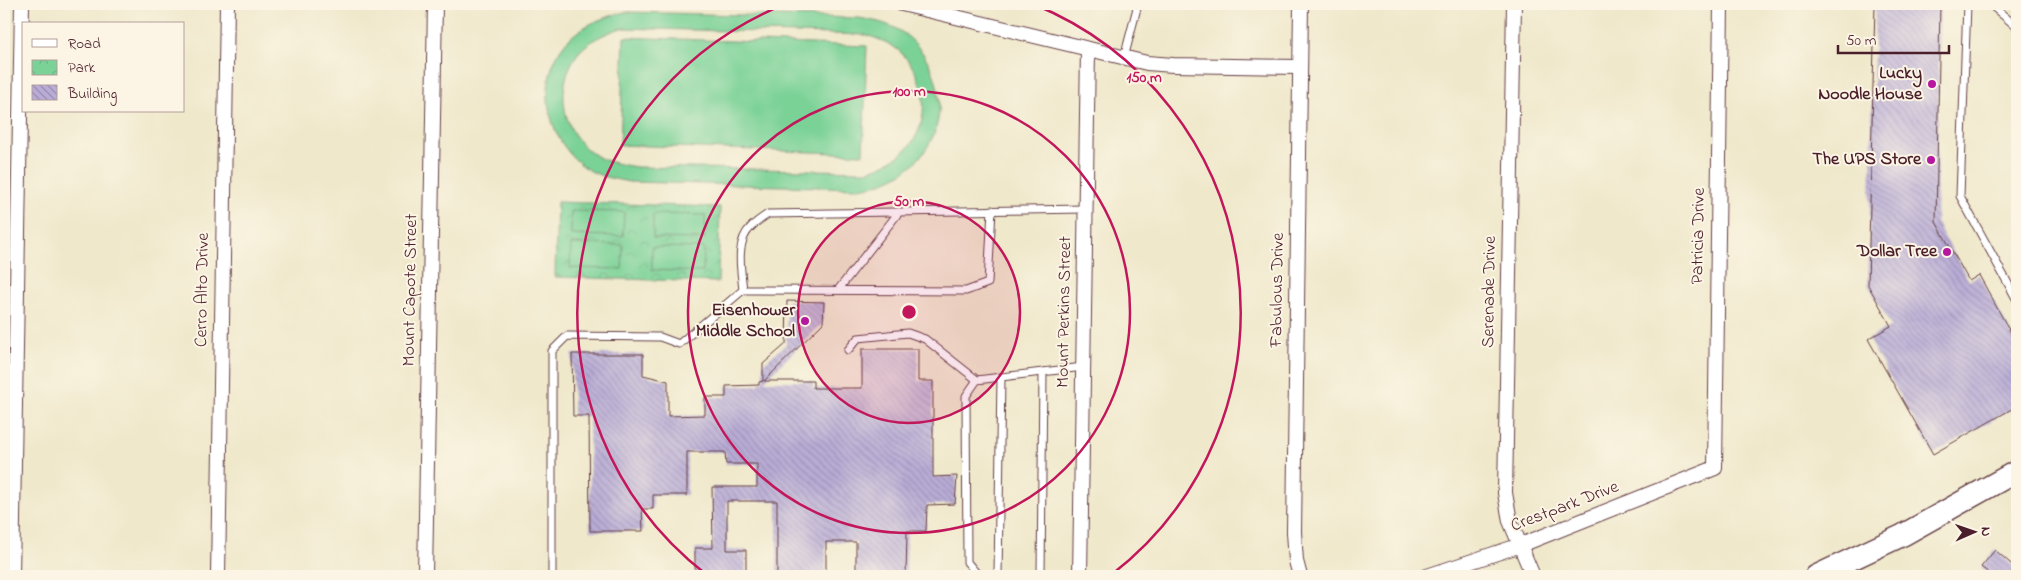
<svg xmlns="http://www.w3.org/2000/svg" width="2021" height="580" viewBox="0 0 2021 580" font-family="'Indie Flower',sans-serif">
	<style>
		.park { fill: url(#park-crowns); stroke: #627861 }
		.pitch { fill: #7ad297; stroke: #627861; fill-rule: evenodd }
		.building { fill: url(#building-back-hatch) }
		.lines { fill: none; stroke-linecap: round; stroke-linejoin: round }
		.service-casing { stroke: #633d43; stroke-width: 9 }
		.minor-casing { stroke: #633d43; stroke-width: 16 }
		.primary-casing { stroke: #633d43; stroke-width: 24 }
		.service { stroke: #fff; stroke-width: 7 }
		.minor { stroke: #fff; stroke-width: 14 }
		.primary { stroke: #fff; stroke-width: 21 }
		.ring { fill: none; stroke: #c2185b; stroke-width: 2.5 }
		.poi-dot { fill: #b5179e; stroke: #fcf5e5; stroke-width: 2 }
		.labels { text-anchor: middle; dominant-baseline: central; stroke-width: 4; stroke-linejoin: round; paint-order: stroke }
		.poi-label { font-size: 18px; font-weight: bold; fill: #4a1f2b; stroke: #fcf5e5; text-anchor: end }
		.street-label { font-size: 18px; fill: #4a1f2b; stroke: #fcf5e5 }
		.centre { fill: #c2185b; stroke: #fcf5e5; stroke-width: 2.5 }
		.ring-label { font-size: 15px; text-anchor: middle; font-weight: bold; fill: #c2185b; stroke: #fcf5e5; stroke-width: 4; stroke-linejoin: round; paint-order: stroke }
	</style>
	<defs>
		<pattern id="park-crowns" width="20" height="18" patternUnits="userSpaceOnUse" patternTransform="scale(1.25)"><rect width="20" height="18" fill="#7ad297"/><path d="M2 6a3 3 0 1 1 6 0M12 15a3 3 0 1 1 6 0" fill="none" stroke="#6bb482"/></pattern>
		<pattern id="building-back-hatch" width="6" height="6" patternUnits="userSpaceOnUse" patternTransform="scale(1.25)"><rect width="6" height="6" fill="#b9add7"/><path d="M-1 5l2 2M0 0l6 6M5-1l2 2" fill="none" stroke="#988caf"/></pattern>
	</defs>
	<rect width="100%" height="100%" fill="#fcf5e5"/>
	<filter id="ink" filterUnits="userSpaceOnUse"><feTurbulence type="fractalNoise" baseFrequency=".02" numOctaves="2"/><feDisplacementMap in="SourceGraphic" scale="10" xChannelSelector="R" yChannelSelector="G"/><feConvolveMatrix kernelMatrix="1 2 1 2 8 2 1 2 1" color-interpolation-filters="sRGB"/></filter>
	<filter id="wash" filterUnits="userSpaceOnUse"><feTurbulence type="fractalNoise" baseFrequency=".0096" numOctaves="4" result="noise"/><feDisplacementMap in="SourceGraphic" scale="20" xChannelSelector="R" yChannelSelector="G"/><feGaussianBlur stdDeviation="1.12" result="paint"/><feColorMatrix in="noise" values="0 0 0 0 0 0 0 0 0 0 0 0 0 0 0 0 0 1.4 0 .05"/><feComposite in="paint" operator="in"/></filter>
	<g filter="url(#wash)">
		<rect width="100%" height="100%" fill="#efe8cb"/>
		<polygon class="park" points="557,202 720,207 718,282 555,277"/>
		<g class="pitch">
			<path d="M625,12L859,18C870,20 882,22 893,27C910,35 923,50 931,68C957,126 919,182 858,188L629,182C615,179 601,177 589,170C546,144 533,78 568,40C584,24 604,17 625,12ZM621,28L866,35C878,39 888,42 898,50C924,72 933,115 911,144C900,158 883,166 866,171L636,167C620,164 602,162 589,151C561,129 556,85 576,56C587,41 604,34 621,28Z"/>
			<polygon points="624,37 867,46 863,154 620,145"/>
			<polygon points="571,211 624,212 623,236 571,235"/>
			<polygon points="653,214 705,215 705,239 653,238"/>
			<polygon points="571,244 623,245 622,269 570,268"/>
			<polygon points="652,247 704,248 703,272 652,270"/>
		</g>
		<g id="blocks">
			<g class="building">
				<polygon points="1875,4 1940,4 1936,222 1969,281 1979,275 2017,344 2017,406 1933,454 1868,339 1891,326 1868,285"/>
				<polygon points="787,301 824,302 823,323 764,381 813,381 813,388 862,388 862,349 918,349 918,381 933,381 933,477 957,476 955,504 927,505 926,531 907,531 906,576 856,576 856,542 826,542 826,576 777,576 777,501 727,501 727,550 746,550 746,576 695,576 695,548 713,548 712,487 757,487 757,464 726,464 725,452 687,452 687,495 653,495 653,509 642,509 643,531 590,531 589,416 573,416 572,354 643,354 643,375 668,381 668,416 705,415 705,397 726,397 726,386 759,385 759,382 763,381 763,364 786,344"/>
				<polygon points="1995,550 2017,569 2017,576 1993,576 1981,567"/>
			</g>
		</g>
	</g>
	<g filter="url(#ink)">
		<use href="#blocks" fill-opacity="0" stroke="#633d43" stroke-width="1"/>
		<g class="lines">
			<defs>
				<g id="service">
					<polyline points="1967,4 1960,196 2017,300"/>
					<polyline points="1990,4 2017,27"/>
					<polyline points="1124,58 1138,4"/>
					<polyline points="743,290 966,291 988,283 992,210"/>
					<polyline points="838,290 899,212"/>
					<polyline points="848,350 858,338 908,333 925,339 977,380"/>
					<path d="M552,576V351L567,336L660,337L679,344L743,290C741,270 735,242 751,227C756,222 762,218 768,214L1085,209"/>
					<polyline points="985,576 977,574 967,562 966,396 977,380 1083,367"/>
					<polyline points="998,576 1001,377"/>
					<polyline points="1041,576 1043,372"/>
				</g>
				<g id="minor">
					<polyline points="902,4 1147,63 1173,65 1300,67"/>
					<polyline points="1514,4 1505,493 1510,521 1533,576"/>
					<polyline points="12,576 22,4"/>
					<polyline points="218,576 227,4"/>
					<polyline points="425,576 435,4"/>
					<polyline points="1080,576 1088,49"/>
					<polyline points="1300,576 1296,561 1294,532 1301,4"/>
					<polyline points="1427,576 1521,545 1715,468 1721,4"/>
				</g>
				<polyline id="primary" points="1816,576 1903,535 2017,471"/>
			</defs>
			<use href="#service" class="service-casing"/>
			<use href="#minor" class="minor-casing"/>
			<use href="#primary" class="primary-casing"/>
			<use href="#service" class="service"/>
			<use href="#minor" class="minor"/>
			<use href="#primary" class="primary"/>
		</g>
	</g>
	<circle cx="909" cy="312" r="111" fill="#c2185b" fill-opacity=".12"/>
	<g class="ring">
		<circle cx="909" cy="312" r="111"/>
		<circle cx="909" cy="312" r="221"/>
		<path d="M707 575A332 332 0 0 1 785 4M1033 4A332 332 0 0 1 1111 575"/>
	</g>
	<g class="poi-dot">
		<circle cx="1932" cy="84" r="5"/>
		<circle cx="1931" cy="160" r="5"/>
		<circle cx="1947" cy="252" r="5"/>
		<circle cx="805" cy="321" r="5"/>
	</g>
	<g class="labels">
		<g class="poi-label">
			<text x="1922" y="74">Lucky<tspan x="1922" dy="21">Noodle House</tspan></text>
			<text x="1921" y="160">The UPS Store</text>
			<text x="1937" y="252">Dollar Tree</text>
			<text x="795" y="311">Eisenhower<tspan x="795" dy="21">Middle School</tspan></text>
		</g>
		<g class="street-label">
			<text transform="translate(1699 236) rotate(-89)">Patricia Drive</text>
			<text transform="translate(203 290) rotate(-89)">Cerro Alto Drive</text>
			<text transform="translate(411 290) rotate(-89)">Mount Capote Street</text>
			<text transform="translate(1278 290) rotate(-89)">Fabulous Drive</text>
			<text transform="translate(1490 292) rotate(-89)">Serenade Drive</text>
			<text transform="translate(1065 312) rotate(-89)">Mount Perkins Street</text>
			<text transform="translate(1565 507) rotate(-21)">Crestpark Drive</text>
		</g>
	</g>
	<circle cx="909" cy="312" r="8" class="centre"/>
	<g class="ring-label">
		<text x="1144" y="82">150 m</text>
		<text x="909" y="96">100 m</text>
		<text x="909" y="206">50 m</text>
	</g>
	<rect width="2021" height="580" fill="none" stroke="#fcf5e5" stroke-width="20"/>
	<rect x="22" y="22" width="162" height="90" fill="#fcf5e5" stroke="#b59f9b"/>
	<rect x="32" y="39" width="25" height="8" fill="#ffffff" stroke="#b59f9b"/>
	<text x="68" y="48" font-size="15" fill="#4a1f2b">Road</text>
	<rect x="32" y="60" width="25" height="15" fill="url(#park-crowns)" stroke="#b59f9b"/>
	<text x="68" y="72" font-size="15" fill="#4a1f2b">Park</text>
	<rect x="32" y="85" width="25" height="15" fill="url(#building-back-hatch)" stroke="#b59f9b"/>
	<text x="68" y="98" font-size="15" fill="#4a1f2b">Building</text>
	<g transform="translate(1974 532) rotate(88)" stroke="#fcf5e5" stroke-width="4" paint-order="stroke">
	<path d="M0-4L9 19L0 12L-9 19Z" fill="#4a1f2b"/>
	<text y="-8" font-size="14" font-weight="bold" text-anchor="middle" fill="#4a1f2b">N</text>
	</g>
	<path d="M1838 45v8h111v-8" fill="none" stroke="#4a1f2b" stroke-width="2.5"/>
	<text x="1846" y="45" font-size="15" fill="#4a1f2b" stroke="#fcf5e5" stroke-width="4" paint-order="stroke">50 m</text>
</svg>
